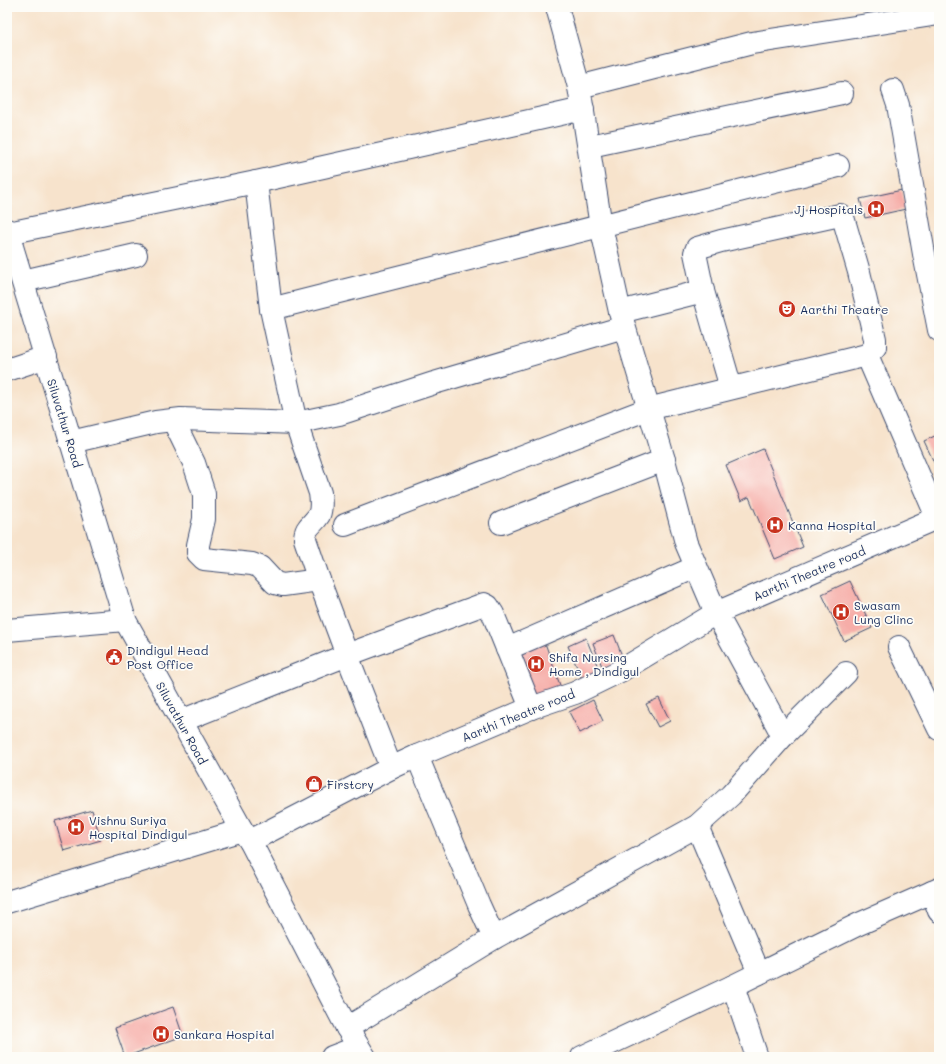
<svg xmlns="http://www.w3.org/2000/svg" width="946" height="1064" viewBox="0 0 946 1064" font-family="Mali,sans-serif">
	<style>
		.building { fill: #f6ada8 }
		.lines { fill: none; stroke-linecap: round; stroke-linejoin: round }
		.minor-casing { stroke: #3c4a6e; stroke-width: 24 }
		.major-casing { stroke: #3c4a6e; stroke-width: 24 }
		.minor { stroke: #fff; stroke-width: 22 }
		.major { stroke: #fff; stroke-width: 22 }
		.labels { text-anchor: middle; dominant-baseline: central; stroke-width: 3.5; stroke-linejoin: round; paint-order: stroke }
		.poi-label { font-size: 12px; fill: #1b2f5e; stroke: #fdfcf7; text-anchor: start }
		.street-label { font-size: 12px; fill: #1b2f5e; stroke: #fdfcf7 }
	</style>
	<rect width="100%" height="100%" fill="#fdfcf7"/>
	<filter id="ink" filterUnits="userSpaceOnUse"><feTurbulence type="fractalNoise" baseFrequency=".025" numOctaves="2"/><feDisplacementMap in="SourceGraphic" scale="8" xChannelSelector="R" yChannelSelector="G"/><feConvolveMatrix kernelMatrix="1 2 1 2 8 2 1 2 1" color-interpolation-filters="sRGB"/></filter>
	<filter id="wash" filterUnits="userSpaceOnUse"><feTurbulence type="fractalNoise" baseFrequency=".012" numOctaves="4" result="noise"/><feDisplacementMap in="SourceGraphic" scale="16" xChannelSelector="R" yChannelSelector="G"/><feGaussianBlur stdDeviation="0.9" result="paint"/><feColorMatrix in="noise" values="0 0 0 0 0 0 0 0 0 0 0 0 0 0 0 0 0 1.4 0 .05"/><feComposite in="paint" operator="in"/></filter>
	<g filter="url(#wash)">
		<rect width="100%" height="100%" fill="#f7e3cc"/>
		<g id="blocks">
			<g class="building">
				<polygon points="902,190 906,209 865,218 860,199"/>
				<polygon points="939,434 939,473 924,441"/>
				<polygon points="763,449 803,547 775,559 749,497 741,501 726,465"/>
				<polygon points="850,581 872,628 844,641 822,594"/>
				<polygon points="614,635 624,661 603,669 593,643"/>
				<polygon points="586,638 602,677 584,684 568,646"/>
				<polygon points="545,643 561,688 531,698 515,654"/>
				<polygon points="659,698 670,721 658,727 646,704"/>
				<polygon points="593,700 603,721 580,733 569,712"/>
				<polygon points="92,810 101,840 64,851 55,821"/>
				<polygon points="173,1007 183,1036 125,1057 115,1028"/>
			</g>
		</g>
	</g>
	<g filter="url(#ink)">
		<use href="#blocks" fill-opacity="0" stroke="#3c4a6e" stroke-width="1"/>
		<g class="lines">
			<defs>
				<g id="minor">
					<polyline points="557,7 579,87 601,226 620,312 664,460 686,543 716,613 783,736"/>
					<polyline points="579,87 752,43 939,14"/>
					<polyline points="893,90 898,105 924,254 939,330"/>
					<polyline points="590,146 842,93"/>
					<path d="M256,182L271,309L296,423L320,493C321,500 322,508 319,515C313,525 305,526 305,539L319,580L347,655L391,768"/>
					<polyline points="8,233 256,182 583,109"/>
					<polyline points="23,281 136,255"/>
					<polyline points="271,309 838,166"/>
					<polyline points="620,312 703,291"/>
					<polyline points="867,355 939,522"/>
					<polyline points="7,370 46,357"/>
					<polyline points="173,420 194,463 204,494 204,519 198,545 198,553 204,559 252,564 260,567 275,583 283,585 319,580"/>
					<polyline points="71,442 156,422 181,419 296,423 339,414 434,383 624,327"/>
					<polyline points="501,523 664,460"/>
					<polyline points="345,525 648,409 867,355 875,347 875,339 859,272 843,217 840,215 721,241 697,248 695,253 703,291 731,388"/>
					<polyline points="7,630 125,620"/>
					<polyline points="899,647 939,729"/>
					<polyline points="507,649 696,567"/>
					<polyline points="181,721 347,655 484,604 488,606 493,614 531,708"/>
					<polyline points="417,756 479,905 494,938"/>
					<polyline points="697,826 759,973"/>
					<polyline points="932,892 939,911"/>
					<polyline points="7,902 242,830"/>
					<polyline points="733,986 757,1057"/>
					<polyline points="347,1028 494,938 697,826 731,795 783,736 846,673"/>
					<polyline points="582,1057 733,986 859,924 939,889"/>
				</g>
				<g id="major">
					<polyline points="7,230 125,620 242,830 250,841 347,1028 365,1057"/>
					<polyline points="250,841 391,768 417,756 531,708 575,693 620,671 716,613 939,517"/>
					<polyline points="332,1057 358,1047"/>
				</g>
			</defs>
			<use href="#minor" class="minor-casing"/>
			<use href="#major" class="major-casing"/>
			<use href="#minor" class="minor"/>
			<use href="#major" class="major"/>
		</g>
	</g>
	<defs>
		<symbol id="hospital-disc" viewBox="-11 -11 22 22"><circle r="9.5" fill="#c8321e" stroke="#fdfcf7"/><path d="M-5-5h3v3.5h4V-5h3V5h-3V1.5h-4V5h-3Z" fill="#fff"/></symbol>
		<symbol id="theatre-disc" viewBox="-11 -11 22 22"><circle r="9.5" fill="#c8321e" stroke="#fdfcf7"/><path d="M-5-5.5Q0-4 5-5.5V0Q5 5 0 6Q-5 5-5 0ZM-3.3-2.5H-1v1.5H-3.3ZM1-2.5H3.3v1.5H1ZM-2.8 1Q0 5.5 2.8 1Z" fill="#fff"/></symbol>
		<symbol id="civic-disc" viewBox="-11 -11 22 22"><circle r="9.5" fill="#c8321e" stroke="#fdfcf7"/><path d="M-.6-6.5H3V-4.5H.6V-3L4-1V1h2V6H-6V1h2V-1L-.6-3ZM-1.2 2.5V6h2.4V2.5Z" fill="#fff"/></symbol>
		<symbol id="shop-disc" viewBox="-11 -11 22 22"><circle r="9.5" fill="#c8321e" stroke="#fdfcf7"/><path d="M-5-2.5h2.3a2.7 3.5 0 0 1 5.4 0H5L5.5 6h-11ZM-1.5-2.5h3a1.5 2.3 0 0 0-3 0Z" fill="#fff"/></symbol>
	</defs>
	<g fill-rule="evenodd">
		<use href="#hospital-disc" x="866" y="199" width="20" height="20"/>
		<use href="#theatre-disc" x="777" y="299" width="20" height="20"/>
		<use href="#hospital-disc" x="765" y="515" width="20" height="20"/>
		<use href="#hospital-disc" x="831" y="602" width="20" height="20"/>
		<use href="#civic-disc" x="104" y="647" width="20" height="20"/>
		<use href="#hospital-disc" x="526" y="654" width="20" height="20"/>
		<use href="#shop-disc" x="304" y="774" width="20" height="20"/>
		<use href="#hospital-disc" x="66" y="817" width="20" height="20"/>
		<use href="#hospital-disc" x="151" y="1024" width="20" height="20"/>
	</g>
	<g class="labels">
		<g class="poi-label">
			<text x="863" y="209" text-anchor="end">Jj Hospitals</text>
			<text x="800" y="309">Aarthi Theatre</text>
			<text x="788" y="525">Kanna Hospital</text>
			<text x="854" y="605">Swasam<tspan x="854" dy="14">Lung Clinc</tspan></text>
			<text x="127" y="650">Dindigul Head<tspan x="127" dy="14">Post Office</tspan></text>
			<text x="549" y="657">Shifa Nursing<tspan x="549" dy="14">Home , Dindigul</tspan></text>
			<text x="327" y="784">Firstcry</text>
			<text x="89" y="820">Vishnu Suriya<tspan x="89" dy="14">Hospital Dindigul</tspan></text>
			<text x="174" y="1034">Sankara Hospital</text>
		</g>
		<g class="street-label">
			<text transform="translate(65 423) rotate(73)">Siluvathur Road</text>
			<text transform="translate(809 573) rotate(-23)">Aarthi Theatre road</text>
			<text transform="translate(518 715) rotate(-22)">Aarthi Theatre road</text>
			<text transform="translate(182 723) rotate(61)">Siluvathur Road</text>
		</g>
	</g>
	<rect width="946" height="1064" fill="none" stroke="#fdfcf7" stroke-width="24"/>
</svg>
